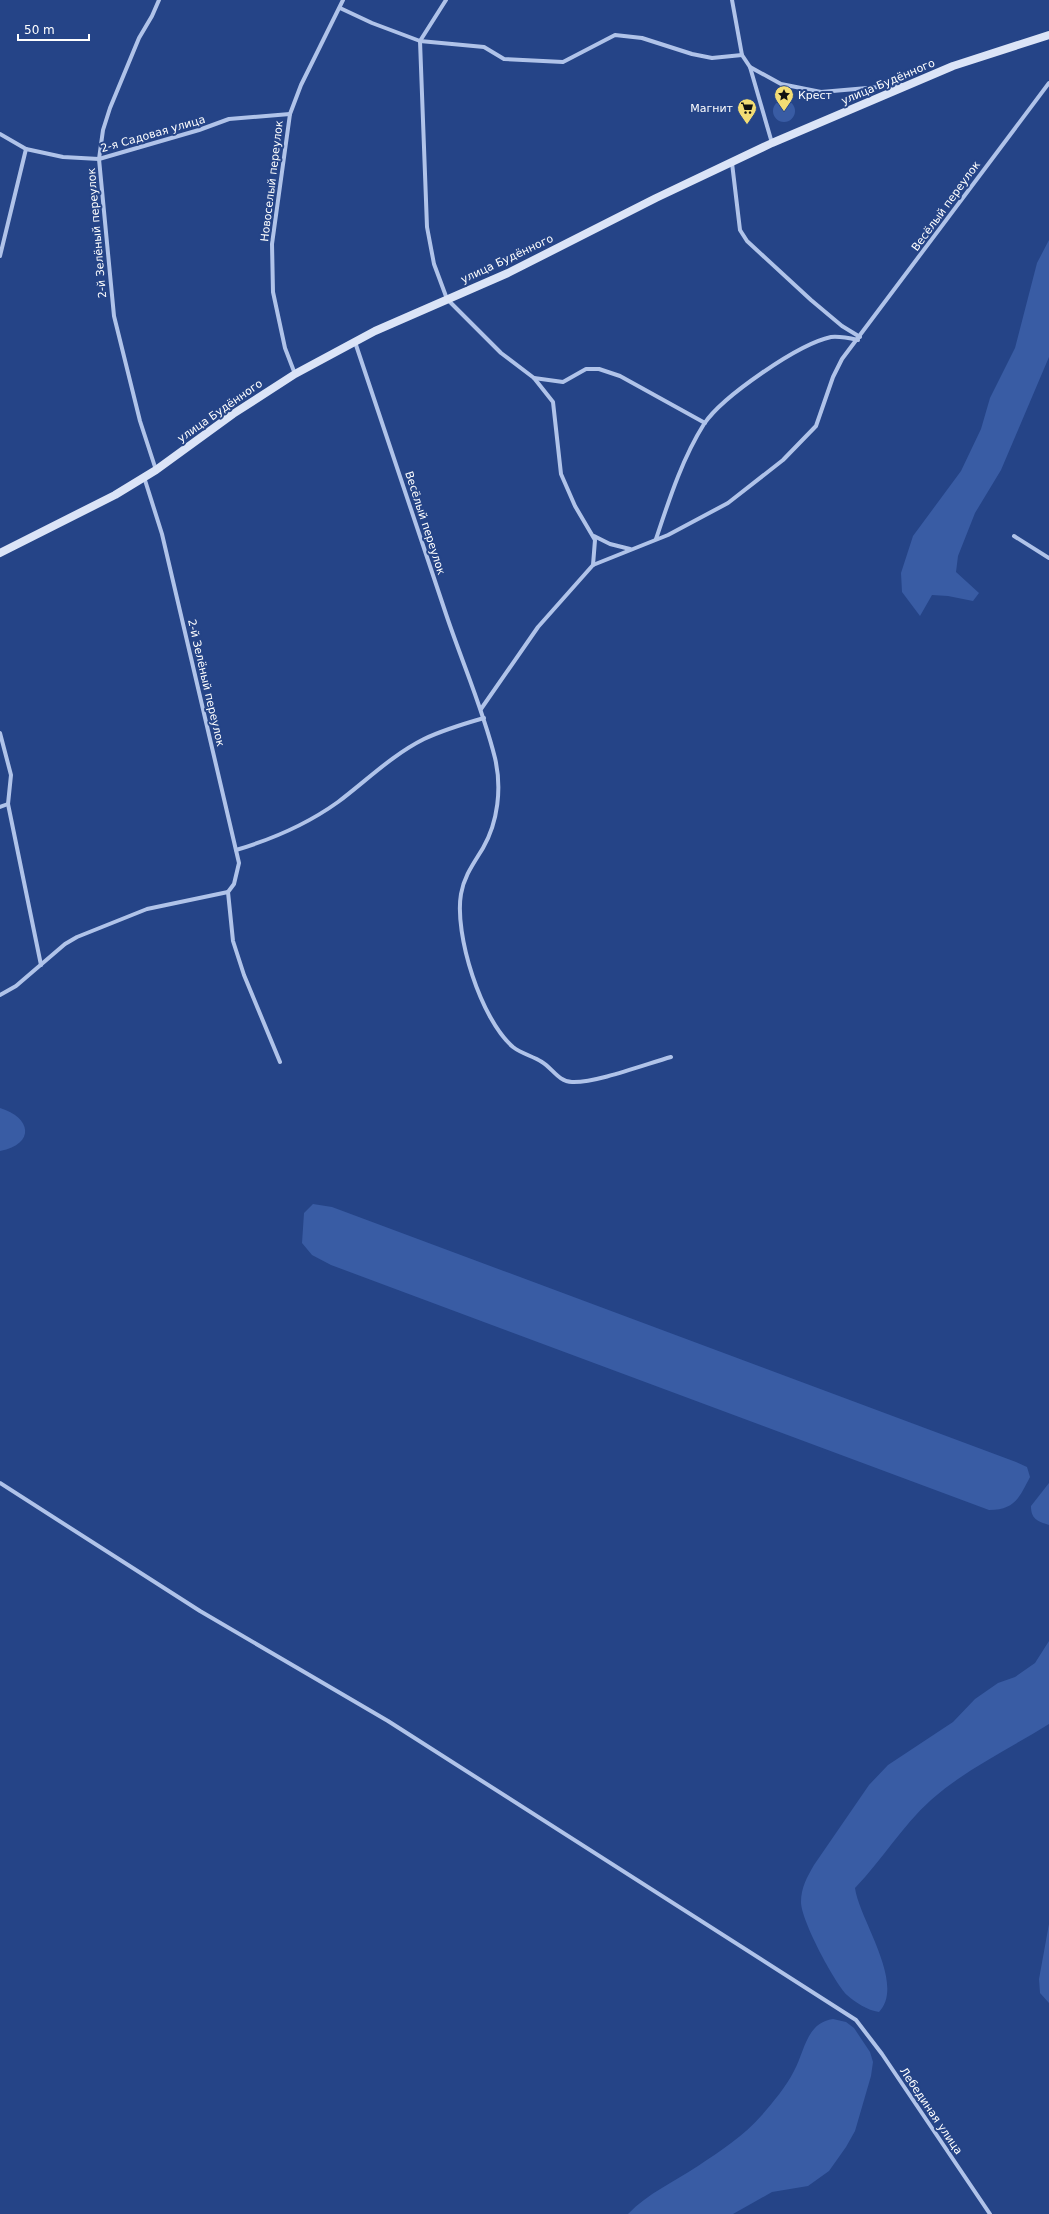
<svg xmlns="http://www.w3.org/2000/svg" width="1049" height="2214" viewBox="0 0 1049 2214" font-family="'DejaVu Sans',sans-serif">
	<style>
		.green { fill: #395ca4 }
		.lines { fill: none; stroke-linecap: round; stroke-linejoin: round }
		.street { stroke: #b0c3e9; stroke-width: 4 }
		.secondary { stroke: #dbe4f7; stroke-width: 8 }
		.labels { text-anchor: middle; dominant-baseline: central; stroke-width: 4; stroke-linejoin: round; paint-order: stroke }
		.street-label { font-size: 11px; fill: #fff; stroke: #254487 }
		.poi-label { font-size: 11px; fill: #fff; stroke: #254487; text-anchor: start }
	</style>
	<rect width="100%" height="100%" fill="#254487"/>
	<g class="green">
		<circle cx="784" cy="111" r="11"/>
		<polygon points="1049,240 1049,357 1001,470 975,513 958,556 956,572 979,593 973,601 948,596 932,595 920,616 902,592 901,573 913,536 961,471 981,429 990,398 1015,348 1037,263"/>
		<path d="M0,1108C31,1117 36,1144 0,1151Z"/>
		<path d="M313,1204L332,1207L1016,1462L1027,1467L1030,1477C1019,1498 1015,1510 989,1510L331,1265L312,1255L302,1243L304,1213Z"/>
		<path d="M1049,1483V1525C1037,1521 1031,1519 1031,1506Z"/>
		<path d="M1049,1641V1724C1009,1749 966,1769 931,1800C902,1826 882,1860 855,1888C859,1919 906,1984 879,2012C867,2010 856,2003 847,1995C834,1982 801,1920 801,1902C801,1888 807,1877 814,1865L869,1785L888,1765L953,1722L975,1699L998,1683L1015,1677L1035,1663Z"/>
		<polygon points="1049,1924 1049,2003 1040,1993 1039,1979"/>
		<path d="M833,2019L846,2022L854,2028L870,2052L873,2062L871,2076L855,2131L846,2147L829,2171L808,2186L772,2192L733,2214H628C648,2193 674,2182 698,2166C719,2152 745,2135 762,2115C773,2102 786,2087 794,2071C805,2051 806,2023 833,2019Z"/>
	</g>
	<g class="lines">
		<g class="street">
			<polyline points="446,0 420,41 427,227 434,264 447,299 501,353 534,378 553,402 561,474 575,506 595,540 593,565"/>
			<polyline points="732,0 742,55 750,67 772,143"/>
			<polyline points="340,8 372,23 420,41 484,47 504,59 563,62 615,35 642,38 692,54 712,58 742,55"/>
			<polyline points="750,67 781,84 821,92 902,85"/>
			<polyline points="0,134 26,149 63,157 99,159 199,130 229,119 290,114"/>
			<polyline points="732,163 740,230 747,241 811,300 842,326 860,337"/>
			<polyline points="0,256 26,149"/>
			<path d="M355,342C386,433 415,524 446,614C462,662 483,709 495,758C502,788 498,822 483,848C474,863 464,876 461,894C454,934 481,1020 513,1047C522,1054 533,1056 542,1062C552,1068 559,1082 572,1082C596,1083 646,1064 671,1057"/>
			<polyline points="295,374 285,348 273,292 272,244 290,114 301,85 343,0"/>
			<polyline points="534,378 563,382 586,369 599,369 620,376 705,423"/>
			<polyline points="156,470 140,421 114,316 99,159 103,130 110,108 139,38 152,16 159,0"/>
			<polyline points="144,477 162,534 239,863 234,884 228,892 233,941 244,975 280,1062"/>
			<polyline points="594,536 610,544 630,549"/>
			<polyline points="1014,536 1049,558"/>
			<path d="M656,539C669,500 682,459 704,424C722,397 798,344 831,337C840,336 849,338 858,340"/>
			<polyline points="481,709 538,627 593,565 668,535 728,503 783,460 816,426 833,377 842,359 1049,83"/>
			<polyline points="0,733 11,775 8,804 41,965"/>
			<polyline points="0,807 8,804"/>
			<path d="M236,850C273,839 306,825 338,802C366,781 392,755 424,739C443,730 463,724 484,718"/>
			<polyline points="0,995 16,986 65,944 77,937 147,909 228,892"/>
			<polyline points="0,1483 200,1611 388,1721 856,2020 882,2054 990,2214"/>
		</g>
		<polyline class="secondary" points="0,553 115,495 156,470 233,414 295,374 375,331 508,273 656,198 772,143 953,66 1049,35"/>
	</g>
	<defs>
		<symbol id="sight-pin" viewBox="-11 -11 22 30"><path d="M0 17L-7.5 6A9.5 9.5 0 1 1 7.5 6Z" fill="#f3dd74" stroke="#254487"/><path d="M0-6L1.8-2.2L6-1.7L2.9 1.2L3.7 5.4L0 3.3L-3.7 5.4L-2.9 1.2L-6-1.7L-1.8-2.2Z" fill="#111"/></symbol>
		<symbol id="supermarket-pin" viewBox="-11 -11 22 30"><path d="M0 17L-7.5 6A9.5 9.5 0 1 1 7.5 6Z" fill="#f3dd74" stroke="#254487"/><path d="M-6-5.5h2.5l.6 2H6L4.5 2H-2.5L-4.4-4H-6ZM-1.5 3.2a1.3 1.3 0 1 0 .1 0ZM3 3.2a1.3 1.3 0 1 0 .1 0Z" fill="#111"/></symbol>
	</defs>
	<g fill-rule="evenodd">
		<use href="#sight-pin" x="773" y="84" width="22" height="30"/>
		<use href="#supermarket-pin" x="736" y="97" width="22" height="30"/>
	</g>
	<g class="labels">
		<g class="street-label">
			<text transform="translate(888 82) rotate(-23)">улица Будённого</text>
			<text transform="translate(153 134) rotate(-16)">2-я Садовая улица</text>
			<text transform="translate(272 181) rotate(-83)">Новоселый переулок</text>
			<text transform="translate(946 206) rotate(-54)">Весёлый переулок</text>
			<text transform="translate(97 233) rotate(-95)">2-й Зелёный переулок</text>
			<text transform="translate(507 259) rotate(-25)">улица Будённого</text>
			<text transform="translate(220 411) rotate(-35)">улица Будённого</text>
			<text transform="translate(425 523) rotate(72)">Весёлый переулок</text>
			<text transform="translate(206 683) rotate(77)">2-й Зелёный переулок</text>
			<text transform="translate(931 2111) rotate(56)">Лебединая улица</text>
		</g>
		<g class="poi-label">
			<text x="798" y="95">Крест</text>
			<text x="733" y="108" text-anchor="end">Магнит</text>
		</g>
	</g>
	<path d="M18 34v6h71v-6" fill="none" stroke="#ffffff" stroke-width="2"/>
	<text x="24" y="34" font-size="12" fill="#ffffff" stroke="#254487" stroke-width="3" paint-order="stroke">50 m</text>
</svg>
